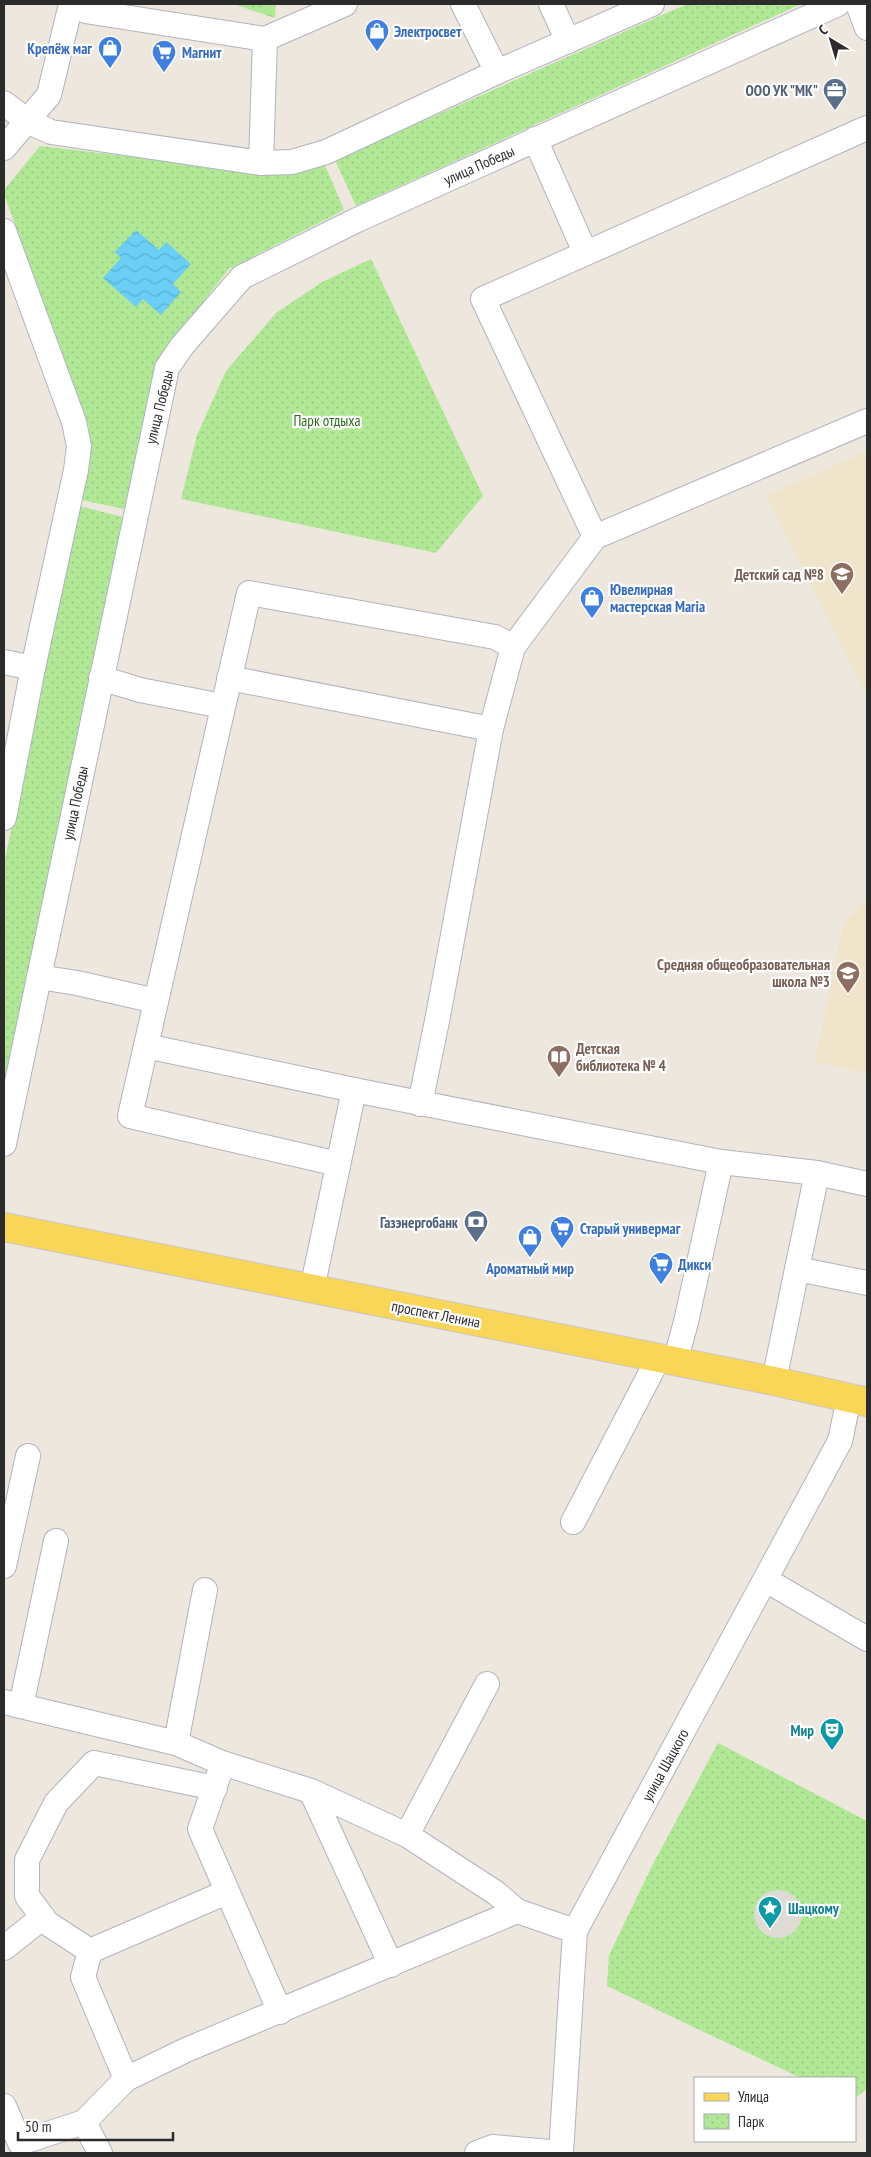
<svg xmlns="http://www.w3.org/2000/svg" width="871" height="2157" viewBox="0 0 871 2157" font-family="'PT Sans Narrow',sans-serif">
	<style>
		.education { fill: #f0e5cb }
		.forest { fill: url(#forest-crowns) }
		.park { fill: url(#park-dots) }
		.plaza { fill: #dedad4 }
		.water { fill: url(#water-waves) }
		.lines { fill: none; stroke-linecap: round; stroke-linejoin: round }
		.minor-casing { stroke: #b1b3c0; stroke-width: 26 }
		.major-casing { stroke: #c8c8c8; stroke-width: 30 }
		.minor { stroke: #fff; stroke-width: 24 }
		.major { stroke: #f9d657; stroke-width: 28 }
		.labels { text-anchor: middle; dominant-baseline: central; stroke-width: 4.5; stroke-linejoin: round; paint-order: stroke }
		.shop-label { font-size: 15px; font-weight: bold; fill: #366cbe; stroke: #fff; text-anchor: start }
		.service-label { font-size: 15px; font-weight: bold; fill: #4e5e75; stroke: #fff; text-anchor: end }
		.street-label { font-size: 15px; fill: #2b2b2b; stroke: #fff }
		.park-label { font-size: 15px; fill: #276e16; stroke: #fff }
		.education-label { font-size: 15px; font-weight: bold; fill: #785e54; stroke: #fff; text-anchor: end }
		.culture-label { font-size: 15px; font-weight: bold; fill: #0d838f; stroke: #fff; text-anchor: end }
	</style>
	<defs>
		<pattern id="forest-crowns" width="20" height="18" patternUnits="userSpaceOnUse" patternTransform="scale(1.25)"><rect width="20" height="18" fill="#b0e896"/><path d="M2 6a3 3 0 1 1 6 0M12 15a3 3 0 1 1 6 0" fill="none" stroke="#98c781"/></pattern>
		<pattern id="park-dots" width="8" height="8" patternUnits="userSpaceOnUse" patternTransform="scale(1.25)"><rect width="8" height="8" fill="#b0e896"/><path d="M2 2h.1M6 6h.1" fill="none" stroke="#98c781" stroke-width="1.8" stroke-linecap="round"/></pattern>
		<pattern id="water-waves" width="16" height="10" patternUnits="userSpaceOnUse" patternTransform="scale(1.25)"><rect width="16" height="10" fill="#6acef6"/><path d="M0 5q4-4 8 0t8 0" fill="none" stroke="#5cb1d3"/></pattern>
	</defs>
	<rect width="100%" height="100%" fill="#eee7dd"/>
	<g class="education">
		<polygon points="867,451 867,695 766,496"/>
		<polygon points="867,898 867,1073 815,1062 843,925"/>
	</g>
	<polygon class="forest" points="233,4 276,4 275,18"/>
	<g class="park">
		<polygon points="687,4 801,4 356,206 335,160"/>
		<polygon points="40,146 288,175 325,165 344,210 229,269 161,356 129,510 81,500 89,427 4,194 4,190"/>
		<polygon points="371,259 483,496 436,553 181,499 197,435 226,371 276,313 322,282"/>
		<polygon points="79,506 123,517 4,1095 4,864"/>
		<polygon points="718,1743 867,1821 867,2089 855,2098 855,2078 801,2078 607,1986 609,1955 653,1864"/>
	</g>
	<circle class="plaza" cx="778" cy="1914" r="24"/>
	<polygon class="water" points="136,230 159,250 166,242 191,264 173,284 181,292 161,315 143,299 136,307 103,278 121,258 115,252"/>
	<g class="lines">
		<defs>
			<g id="minor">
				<polyline points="79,4 85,11 265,39 345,4"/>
				<polyline points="463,4 497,72"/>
				<polyline points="551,4 568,41"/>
				<polyline points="858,4 867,28"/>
				<polyline points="4,103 27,121 51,132 261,163 292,162 326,152 497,72 652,4"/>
				<polyline points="535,139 585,252"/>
				<polyline points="4,148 49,95 71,4"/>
				<polyline points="261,163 265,39"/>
				<polyline points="4,231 74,422 79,446 76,470 33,668 4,818"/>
				<polyline points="595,537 483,299 867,128"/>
				<polyline points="4,662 33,668"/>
				<polyline points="101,678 140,690 222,706"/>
				<polyline points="229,678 491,729"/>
				<polyline points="39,977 77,983 156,1001"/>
				<polyline points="146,1046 354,1090"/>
				<polyline points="420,1104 438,1016 491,729 513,647 595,537 867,421"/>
				<polyline points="4,1144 167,368 182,346 242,277 357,220 838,4"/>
				<polyline points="338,1164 130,1116 249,593 495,637 513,647"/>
				<polyline points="797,1269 817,1173"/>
				<polyline points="312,1289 354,1090 721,1162 817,1173 867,1184"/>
				<polyline points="675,1362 686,1322 721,1162"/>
				<polyline points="774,1381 797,1269 867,1283"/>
				<polyline points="573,1522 658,1359"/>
				<polyline points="4,1566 28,1456"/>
				<polyline points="766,1580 867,1639"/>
				<polyline points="4,1702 176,1743 222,1763 311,1791 407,1835 496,1893 517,1911"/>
				<polyline points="21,1706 56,1541"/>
				<polyline points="176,1743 205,1590"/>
				<polyline points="219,1774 200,1829 280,2012"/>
				<polyline points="311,1791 391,1965"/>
				<polyline points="407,1835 487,1684"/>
				<polyline points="4,1948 43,1917"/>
				<polyline points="90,1951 47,1923 27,1896 27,1860 56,1803 94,1763 215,1788"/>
				<polyline points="126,2079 83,1977 90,1951 227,1892"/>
				<polyline points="4,2106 20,2143 84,2122 126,2079 186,2050 517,1911 575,1931"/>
				<polyline points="84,2122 100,2153"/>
				<polyline points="477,2153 493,2147 561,2153 575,1931 840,1441 849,1398"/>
			</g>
			<polyline id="major" points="4,1227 774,1381 867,1402"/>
		</defs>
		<use href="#minor" class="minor-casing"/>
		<use href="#major" class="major-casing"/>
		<use href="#minor" class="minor"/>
		<use href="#major" class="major"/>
	</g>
	<defs>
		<symbol id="shop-pin" viewBox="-11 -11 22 30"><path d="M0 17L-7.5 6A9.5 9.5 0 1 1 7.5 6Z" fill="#3f7fe0" stroke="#fff"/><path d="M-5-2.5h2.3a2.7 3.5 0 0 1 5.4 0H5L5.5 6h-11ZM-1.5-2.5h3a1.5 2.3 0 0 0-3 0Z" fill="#fff"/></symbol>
		<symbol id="supermarket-pin" viewBox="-11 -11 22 30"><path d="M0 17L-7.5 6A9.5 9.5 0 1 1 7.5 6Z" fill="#3f7fe0" stroke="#fff"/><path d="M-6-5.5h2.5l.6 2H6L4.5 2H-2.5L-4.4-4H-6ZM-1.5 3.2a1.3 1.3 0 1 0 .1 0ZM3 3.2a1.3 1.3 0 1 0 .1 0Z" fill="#fff"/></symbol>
		<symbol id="office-pin" viewBox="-11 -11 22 30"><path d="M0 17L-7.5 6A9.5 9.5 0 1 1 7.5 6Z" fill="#5c6f8a" stroke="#fff"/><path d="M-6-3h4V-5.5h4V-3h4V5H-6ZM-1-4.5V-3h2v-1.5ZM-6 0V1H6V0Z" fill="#fff"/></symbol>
		<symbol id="school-pin" viewBox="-11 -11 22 30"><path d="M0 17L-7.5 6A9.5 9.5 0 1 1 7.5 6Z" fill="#8d6e63" stroke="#fff"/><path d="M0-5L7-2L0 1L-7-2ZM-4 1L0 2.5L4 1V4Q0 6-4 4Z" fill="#fff"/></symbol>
		<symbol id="library-pin" viewBox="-11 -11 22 30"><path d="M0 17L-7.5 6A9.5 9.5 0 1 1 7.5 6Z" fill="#8d6e63" stroke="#fff"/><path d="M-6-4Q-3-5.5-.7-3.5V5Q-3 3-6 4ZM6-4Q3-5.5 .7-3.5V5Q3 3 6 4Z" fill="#fff"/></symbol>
		<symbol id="bank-pin" viewBox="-11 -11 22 30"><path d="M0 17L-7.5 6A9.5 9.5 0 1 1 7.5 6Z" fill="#5c6f8a" stroke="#fff"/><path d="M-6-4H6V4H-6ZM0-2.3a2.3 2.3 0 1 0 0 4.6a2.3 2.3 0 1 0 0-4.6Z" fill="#fff"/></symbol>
		<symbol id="theatre-pin" viewBox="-11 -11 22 30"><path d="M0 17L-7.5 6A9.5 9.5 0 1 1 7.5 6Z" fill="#0f9aa8" stroke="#fff"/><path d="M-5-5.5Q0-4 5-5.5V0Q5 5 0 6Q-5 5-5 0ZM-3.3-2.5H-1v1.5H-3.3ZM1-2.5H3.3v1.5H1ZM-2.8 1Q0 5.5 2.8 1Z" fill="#fff"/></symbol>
		<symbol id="sight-pin" viewBox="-11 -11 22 30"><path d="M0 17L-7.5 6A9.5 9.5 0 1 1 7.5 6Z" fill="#0f9aa8" stroke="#fff"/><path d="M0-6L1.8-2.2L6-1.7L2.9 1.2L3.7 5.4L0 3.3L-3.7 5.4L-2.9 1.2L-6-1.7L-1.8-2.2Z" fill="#fff"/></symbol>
	</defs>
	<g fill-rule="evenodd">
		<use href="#shop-pin" x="363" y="17" width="28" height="38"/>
		<use href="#shop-pin" x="96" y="34" width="28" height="38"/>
		<use href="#supermarket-pin" x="150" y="38" width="28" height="38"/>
		<use href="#office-pin" x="821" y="76" width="28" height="38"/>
		<use href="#school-pin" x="828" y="560" width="28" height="38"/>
		<use href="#shop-pin" x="578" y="584" width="28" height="38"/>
		<use href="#school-pin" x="834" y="959" width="28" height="38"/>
		<use href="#library-pin" x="545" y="1043" width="28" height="38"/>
		<use href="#bank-pin" x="462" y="1208" width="28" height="38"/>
		<use href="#supermarket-pin" x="548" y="1214" width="28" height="38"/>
		<use href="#shop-pin" x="516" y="1223" width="28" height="38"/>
		<use href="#supermarket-pin" x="647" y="1250" width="28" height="38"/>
		<use href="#theatre-pin" x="818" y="1716" width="28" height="38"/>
		<use href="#sight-pin" x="756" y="1894" width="28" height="38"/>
	</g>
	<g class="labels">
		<g class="shop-label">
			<text x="394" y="31">Электросвет</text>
			<text x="92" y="48" text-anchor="end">Крепёж маг</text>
			<text x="182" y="52">Магнит</text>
			<text x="610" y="589">Ювелирная<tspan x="610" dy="17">мастерская Maria</tspan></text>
			<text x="580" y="1228">Старый универмаг</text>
			<text x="678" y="1264">Дикси</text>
			<text x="530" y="1268" text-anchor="middle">Ароматный мир</text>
		</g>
		<g class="service-label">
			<text x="818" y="90">ООО УК "МК"</text>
			<text x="458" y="1222">Газэнергобанк</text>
		</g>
		<g class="street-label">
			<text transform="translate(479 165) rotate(-24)">улица Победы</text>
			<text transform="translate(159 407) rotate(-76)">улица Победы</text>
			<text transform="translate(75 803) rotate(-78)">улица Победы</text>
			<text transform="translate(436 1314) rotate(11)">проспект Ленина</text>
			<text transform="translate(665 1765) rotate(-61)">улица Шацкого</text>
		</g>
		<g class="park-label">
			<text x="327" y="420">Парк отдыха</text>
		</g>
		<g class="education-label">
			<text x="824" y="574">Детский сад №8</text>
			<text x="830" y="964">Средняя общеобразовательная<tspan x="830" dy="17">школа №3</tspan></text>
			<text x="576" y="1048" text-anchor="start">Детская<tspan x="576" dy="17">библиотека № 4</tspan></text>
		</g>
		<g class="culture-label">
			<text x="814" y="1730">Мир</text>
			<text x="788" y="1908" text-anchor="start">Шацкому</text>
		</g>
	</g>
	<rect width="871" height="2157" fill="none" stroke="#2b2b2b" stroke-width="10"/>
	<rect x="694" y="2077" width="162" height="65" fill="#ffffff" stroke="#aaaaaa"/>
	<rect x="704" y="2093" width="25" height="8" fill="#f9d657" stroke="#aaaaaa"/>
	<text x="738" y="2102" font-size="15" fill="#2b2b2b">Улица</text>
	<rect x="704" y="2114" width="25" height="15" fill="url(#park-dots)" stroke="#aaaaaa"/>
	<text x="738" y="2127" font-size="15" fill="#2b2b2b">Парк</text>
	<g transform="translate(831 40) rotate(322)" stroke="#ffffff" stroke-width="4" paint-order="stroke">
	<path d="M0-4L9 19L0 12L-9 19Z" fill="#2b2b2b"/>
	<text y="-8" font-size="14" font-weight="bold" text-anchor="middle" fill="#2b2b2b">С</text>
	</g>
	<path d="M18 2132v8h155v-8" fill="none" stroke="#2b2b2b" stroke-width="2.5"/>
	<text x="25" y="2132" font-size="15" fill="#2b2b2b" stroke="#ffffff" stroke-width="4" paint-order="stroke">50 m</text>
</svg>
